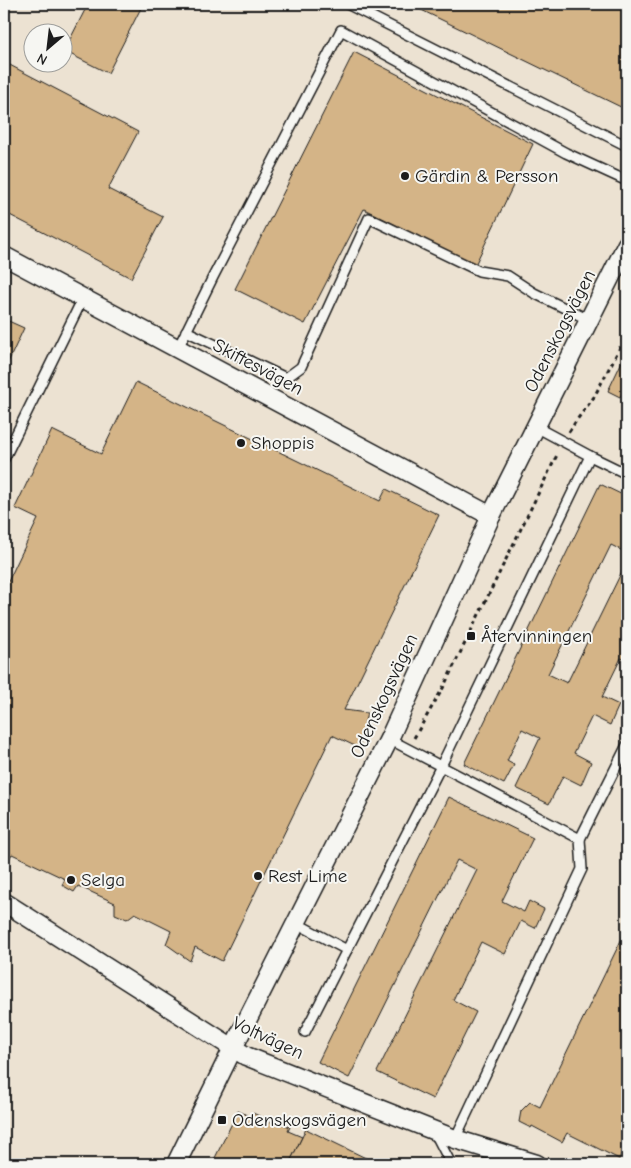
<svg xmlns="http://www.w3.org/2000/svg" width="631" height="1168" viewBox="0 0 631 1168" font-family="'Comic Neue',sans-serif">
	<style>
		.built { fill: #ece2d2; fill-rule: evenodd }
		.building { fill: #d4b487; stroke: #1c1c1c }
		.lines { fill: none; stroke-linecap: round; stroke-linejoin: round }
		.lane-casing { stroke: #1c1c1c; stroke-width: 12 }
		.street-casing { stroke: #1c1c1c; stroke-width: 21 }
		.path { stroke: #1c1c1c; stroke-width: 3; stroke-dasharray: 4 4; stroke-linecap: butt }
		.lane { stroke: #f6f6f2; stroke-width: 9 }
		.street { stroke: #f6f6f2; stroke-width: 18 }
		.poi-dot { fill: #1c1c1c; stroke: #f6f6f2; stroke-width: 2 }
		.labels { text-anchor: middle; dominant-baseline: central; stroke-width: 4; stroke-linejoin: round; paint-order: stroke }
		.poi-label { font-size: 19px; fill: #1c1c1c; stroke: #f6f6f2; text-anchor: start }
		.street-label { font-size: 19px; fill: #1c1c1c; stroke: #f6f6f2 }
	</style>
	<rect width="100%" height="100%" fill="#f6f6f2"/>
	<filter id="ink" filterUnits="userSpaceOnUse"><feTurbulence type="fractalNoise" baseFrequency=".02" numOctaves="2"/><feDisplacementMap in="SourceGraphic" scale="10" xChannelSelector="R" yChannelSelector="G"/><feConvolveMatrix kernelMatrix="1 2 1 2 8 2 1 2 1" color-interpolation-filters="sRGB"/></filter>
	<g filter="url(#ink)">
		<path class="built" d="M4,4H627V1164H4ZM32,32H62V62H32Z"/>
		<g class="building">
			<polygon points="88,4 143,4 108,73 64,51"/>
			<polygon points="409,4 627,4 627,110"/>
			<polygon points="354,52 533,144 475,265 364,209 305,324 235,289"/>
			<polygon points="4,62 138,132 108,189 163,217 131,278 4,212"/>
			<polygon points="4,319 24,328 4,371"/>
			<polygon points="627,351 627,384 620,397 608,391"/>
			<polygon points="136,382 380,501 386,489 439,515 344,710 367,713 359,748 332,735 222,961 195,947 190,961 166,944 171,931 135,913 127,919 115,914 115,903 78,886 74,892 62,885 65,879 12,854 9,859 4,857 4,590 38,519 15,508 52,430 101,454"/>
			<polygon points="600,484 627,497 627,553 611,545 548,674 567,683 627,561 627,661 621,658 602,697 619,705 610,725 592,716 574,753 591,762 581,785 563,776 549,804 516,788 540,738 522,729 507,761 514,765 504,784 464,764"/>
			<polygon points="449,797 533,838 502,901 524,912 529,901 544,909 535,928 521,921 505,954 481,942 453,1000 476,1012 433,1099 377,1072 477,870 457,860 349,1078 318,1062"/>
			<polygon points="627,928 627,1143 619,1159 567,1133 562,1142 532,1126 531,1128 519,1122 521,1111 530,1102 540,1107"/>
			<polygon points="238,1111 252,1117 253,1113 275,1124 276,1121 290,1127 288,1131 302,1137 289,1164 212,1164"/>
			<polygon points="306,1129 378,1164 289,1164"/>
		</g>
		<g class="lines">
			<defs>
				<g id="lane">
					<polyline points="347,4 627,146"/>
					<polyline points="186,331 286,378 301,367 369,218 479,271 508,276 534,293 589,320"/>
					<polyline points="178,348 213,277 341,30 566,153 627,181"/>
					<polyline points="536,427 590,456 627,474"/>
					<polyline points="4,459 83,298"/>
					<polyline points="389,739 580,839 627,745"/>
					<polyline points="296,923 347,950"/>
					<polyline points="305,1032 441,766 590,456"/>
					<polyline points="435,1133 451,1164"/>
					<polyline points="455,1139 582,869 580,839"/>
				</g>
				<g id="street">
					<polyline points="4,256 491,516"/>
					<polyline points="4,902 233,1048 246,1056 455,1139 537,1164"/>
					<polyline points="176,1164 233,1048 389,739 491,516 627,244"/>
				</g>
			</defs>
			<use href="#lane" class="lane-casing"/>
			<use href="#street" class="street-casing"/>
			<g class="path">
				<polyline points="569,432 576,421 594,397 627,334"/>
				<polyline points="414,738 443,688 558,453"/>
			</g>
			<use href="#lane" class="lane"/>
			<use href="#street" class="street"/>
		</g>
	</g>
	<g class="poi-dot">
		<circle cx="405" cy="176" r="5"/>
		<circle cx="241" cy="443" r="5"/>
		<rect x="466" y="631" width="10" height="10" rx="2.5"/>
		<circle cx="258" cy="876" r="5"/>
		<circle cx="71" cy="880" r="5"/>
		<rect x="217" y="1115" width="10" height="10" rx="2.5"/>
	</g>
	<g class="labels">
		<g class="poi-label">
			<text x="415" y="176">Gärdin &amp; Persson</text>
			<text x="251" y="443">Shoppis</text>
			<text x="481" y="636">Återvinningen</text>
			<text x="268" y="876">Rest Lime</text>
			<text x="81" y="880">Selga</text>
			<text x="232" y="1120">Odenskogsvägen</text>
		</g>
		<g class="street-label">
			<text transform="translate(560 331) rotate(-63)">Odenskogsvägen</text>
			<text transform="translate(258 367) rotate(28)">Skiftesvägen</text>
			<text transform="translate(384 696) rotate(-65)">Odenskogsvägen</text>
			<text transform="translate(268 1038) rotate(25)">Voltvägen</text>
		</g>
	</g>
	<rect width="631" height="1168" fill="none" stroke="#f6f6f2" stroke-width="20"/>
	<rect x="10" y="10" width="611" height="1148" fill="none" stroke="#1c1c1c" stroke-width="2" filter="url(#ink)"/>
	<g transform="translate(48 48) rotate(208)"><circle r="24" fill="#f6f6f2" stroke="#9f9f9c"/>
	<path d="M0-4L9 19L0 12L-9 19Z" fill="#1c1c1c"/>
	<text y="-8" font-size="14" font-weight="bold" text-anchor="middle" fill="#1c1c1c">N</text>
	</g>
</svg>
